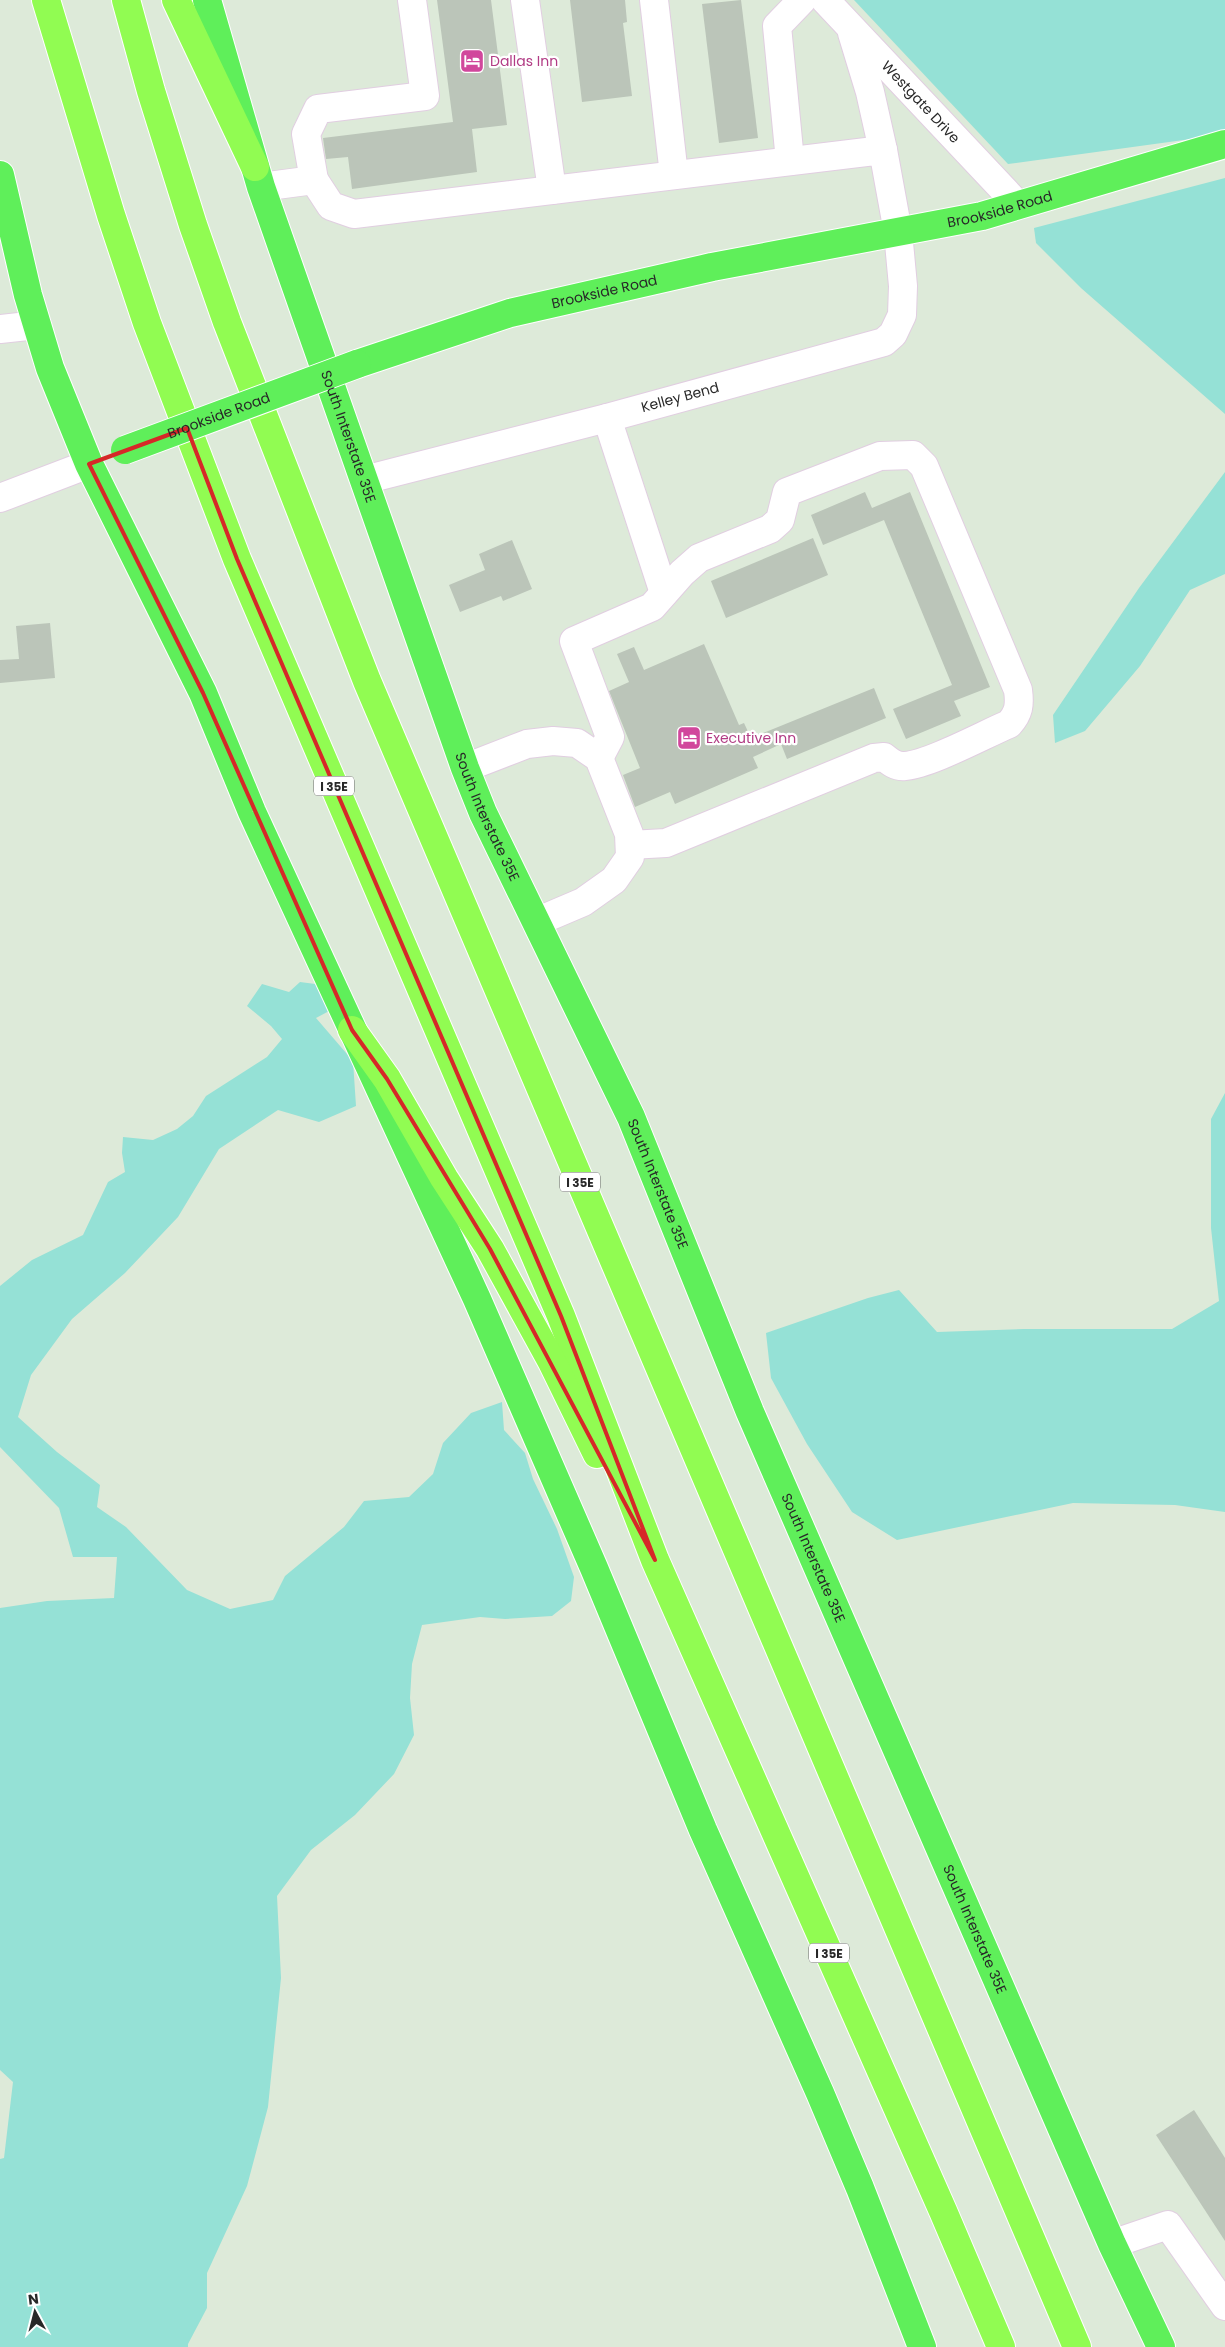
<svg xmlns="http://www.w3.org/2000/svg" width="1225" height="2347" viewBox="0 0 1225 2347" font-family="Poppins,sans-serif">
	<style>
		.green { fill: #95e1d6 }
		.building { fill: #bbc5b9 }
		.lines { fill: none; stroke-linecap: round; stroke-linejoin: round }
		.minor-casing { stroke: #e1cee1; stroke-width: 30 }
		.major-casing { stroke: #fff; stroke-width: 30 }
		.highway-casing { stroke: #fff; stroke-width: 30 }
		.minor { stroke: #fff; stroke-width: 28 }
		.major { stroke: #5fef5a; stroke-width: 28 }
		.highway { stroke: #91fc52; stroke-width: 28 }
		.major-bridge-casing { stroke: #fff; stroke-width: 30; stroke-linecap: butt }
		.major-bridge { stroke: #5fef5a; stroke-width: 28 }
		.marked { fill: none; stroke: #d62828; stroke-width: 4; stroke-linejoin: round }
		.labels { text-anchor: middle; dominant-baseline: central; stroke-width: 4.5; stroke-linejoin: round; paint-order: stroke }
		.shield { fill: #fff; stroke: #686868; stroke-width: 1 }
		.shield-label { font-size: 12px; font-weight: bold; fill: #282828 }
		.hotel-label { font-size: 14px; fill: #b23c85; stroke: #fff; text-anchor: start }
		.street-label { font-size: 14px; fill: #282828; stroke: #fff }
	</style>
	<rect width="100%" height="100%" fill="#ddead9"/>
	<g class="green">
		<polygon points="854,0 1225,0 1225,130 1191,139 1008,164"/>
		<polygon points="1225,178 1225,414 1081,288 1036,243 1034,228"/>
		<polygon points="1225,472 1225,574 1190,590 1140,666 1085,731 1055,743 1053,715 1139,588"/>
		<polygon points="300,982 323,985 331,1010 316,1018 353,1061 356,1106 319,1122 278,1110 219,1149 178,1217 125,1273 72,1319 31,1375 18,1417 57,1452 100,1485 97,1507 126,1527 187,1590 230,1609 273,1600 285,1576 344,1527 364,1501 409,1497 433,1474 443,1443 471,1413 502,1402 504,1430 525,1453 533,1479 557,1529 574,1577 571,1601 552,1616 505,1619 480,1617 422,1625 412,1664 410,1698 414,1735 394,1774 355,1815 311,1850 277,1896 281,1978 268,2107 247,2186 207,2273 207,2308 188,2344 188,2347 0,2347 0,2159 4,2158 13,2082 0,2070 0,1608 47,1601 114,1598 117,1557 73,1557 59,1508 0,1447 0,1286 32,1260 83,1235 108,1182 125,1172 122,1153 123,1137 153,1140 177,1129 193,1116 206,1096 267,1057 282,1039 271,1026 247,1006 262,984 289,992"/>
		<polygon points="1225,1093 1225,1512 1175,1505 1073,1503 897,1540 852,1512 807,1444 771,1378 766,1333 868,1298 899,1290 937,1332 1024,1329 1172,1329 1219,1301 1211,1228 1211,1119"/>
	</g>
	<g class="building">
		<polygon points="437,0 491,0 507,125 472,129 477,172 352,189 348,157 326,159 323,138 453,122"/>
		<polygon points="570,0 625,0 627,22 623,23 632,96 582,102"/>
		<polygon points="741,0 758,138 719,143 702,4"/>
		<polygon points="865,492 872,508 910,492 990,687 954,701 961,716 906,739 893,709 952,685 884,520 823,545 811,515"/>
		<polygon points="813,538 828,575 726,618 711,581"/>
		<polygon points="512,540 532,589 503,601 501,596 460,612 449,585 485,570 479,554"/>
		<polygon points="50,623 55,678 0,683 0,660 19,659 16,626"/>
		<polygon points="704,644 739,725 744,723 751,738 874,688 886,718 787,759 781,744 753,757 758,768 675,804 670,792 635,807 623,775 640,768 609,691 629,682 617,654 634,647 644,670"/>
		<polygon points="1194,2110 1225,2158 1225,2241 1156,2135"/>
	</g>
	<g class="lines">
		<defs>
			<g id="minor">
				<polyline points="525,0 552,190"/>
				<polyline points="654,0 674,175"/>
				<path id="s1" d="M825,0L1018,205"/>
				<polyline points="852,33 870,92 883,150"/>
				<polyline points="790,161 777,26 802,0"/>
				<polyline points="314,180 306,134 318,109 425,96 412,0"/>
				<polyline points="261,187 314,180 331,206 354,214 883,150 898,232 903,286 902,315 893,334 884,342 607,418 364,480"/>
				<polyline points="0,329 37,325"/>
				<polyline points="607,418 664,593"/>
				<polyline points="0,498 89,464"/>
				<path d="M599,758L610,737L574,641L652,607L682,573L699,558L770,529L780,520L787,492L880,456L913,455L924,466L1018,690C1020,705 1019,713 1009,724C983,735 930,764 905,766C896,767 890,762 884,757L874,758L666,843L630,845"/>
				<polyline points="465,768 527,744 553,741 577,743 599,758 629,834 630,857 614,880 583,902 536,922"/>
				<polyline points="1112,2244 1168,2225 1225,2306"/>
			</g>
			<g id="major">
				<path id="s2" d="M207,0L261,187L465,768L483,813L631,1117L750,1412L1112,2244L1161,2347"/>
				<polyline points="0,175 28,295 50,368 89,464 203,693 252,812 477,1299 594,1568 703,1830 820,2093 860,2188 922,2347"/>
				<path id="s3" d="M357,364L510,313L712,267L982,216L1225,144"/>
			</g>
			<g id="highway">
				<polyline points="46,0 111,215 147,323 237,559 561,1316 655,1560 943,2211 1001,2347"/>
				<polyline points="126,0 151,91 193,225 227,322 367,681 1077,2347"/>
				<polyline points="176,0 255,167"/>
				<polyline points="352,1030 387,1079 444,1178 490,1249 552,1362 597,1454"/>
			</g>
		</defs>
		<use href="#minor" class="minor-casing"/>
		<use href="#major" class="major-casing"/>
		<use href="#highway" class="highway-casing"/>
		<use href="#minor" class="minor"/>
		<use href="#major" class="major"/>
		<use href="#highway" class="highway"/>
		<defs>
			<g id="major-bridge">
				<path id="s4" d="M125,450L357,364"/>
			</g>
		</defs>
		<use href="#major-bridge" class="major-bridge-casing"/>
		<use href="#major-bridge" class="major-bridge"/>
	</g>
	<path class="marked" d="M187,428L237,559L561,1316L655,1560L490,1249L387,1079L352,1030L203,693L89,464Z"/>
	<defs>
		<symbol id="hotel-square" viewBox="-11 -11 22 22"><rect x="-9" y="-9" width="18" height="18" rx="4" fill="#d1479c" stroke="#fff"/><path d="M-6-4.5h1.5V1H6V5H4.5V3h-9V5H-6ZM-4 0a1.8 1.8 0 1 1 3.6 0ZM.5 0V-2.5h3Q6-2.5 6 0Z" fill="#fff"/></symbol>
	</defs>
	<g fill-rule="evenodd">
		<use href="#hotel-square" x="458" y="47" width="28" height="28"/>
		<use href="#hotel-square" x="675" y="724" width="28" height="28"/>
	</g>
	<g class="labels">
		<g class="shield">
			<rect x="314" y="776.5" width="40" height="19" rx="4"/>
			<rect x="560" y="1172.5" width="40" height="19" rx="4"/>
			<rect x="809" y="1943.5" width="40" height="19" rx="4"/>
		</g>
		<g class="shield-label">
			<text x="334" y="786">I 35E</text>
			<text x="580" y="1182">I 35E</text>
			<text x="829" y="1953">I 35E</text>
		</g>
		<g class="hotel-label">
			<text x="490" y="61">Dallas Inn</text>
			<text x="706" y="738">Executive Inn</text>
		</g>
		<g class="street-label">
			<text stroke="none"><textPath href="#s1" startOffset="140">Westgate Drive</textPath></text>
			<text stroke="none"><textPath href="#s3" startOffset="662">Brookside Road</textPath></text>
			<text stroke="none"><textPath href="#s3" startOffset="258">Brookside Road</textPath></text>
			<text transform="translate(680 397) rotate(-15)">Kelley Bend</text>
			<text stroke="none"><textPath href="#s4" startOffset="100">Brookside Road</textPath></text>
			<text stroke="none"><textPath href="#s2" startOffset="459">South Interstate 35E</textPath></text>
			<text stroke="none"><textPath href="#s2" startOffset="864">South Interstate 35E</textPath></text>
			<text stroke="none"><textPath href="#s2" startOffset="1269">South Interstate 35E</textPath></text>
			<text stroke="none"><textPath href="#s2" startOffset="1674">South Interstate 35E</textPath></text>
			<text stroke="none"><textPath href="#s2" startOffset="2079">South Interstate 35E</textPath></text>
		</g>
	</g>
	<g transform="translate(35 2312) rotate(353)" stroke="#ffffff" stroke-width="4" paint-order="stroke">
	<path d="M0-4L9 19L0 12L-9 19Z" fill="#282828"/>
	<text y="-8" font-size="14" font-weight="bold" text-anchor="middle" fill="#282828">N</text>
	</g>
</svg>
